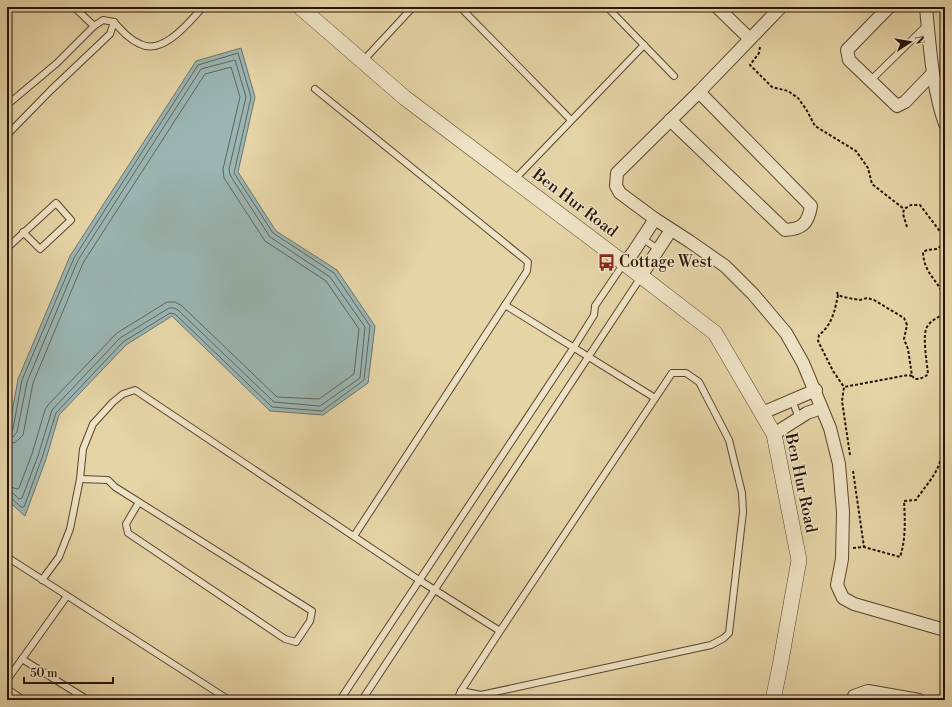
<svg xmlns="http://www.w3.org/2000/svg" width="952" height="707" viewBox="0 0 952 707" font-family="'Libre Bodoni',serif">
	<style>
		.water { fill: #9ab5b2; stroke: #6d756d }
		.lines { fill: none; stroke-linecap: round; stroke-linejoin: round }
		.shore { stroke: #62645c; stroke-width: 1 }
		.service-casing { stroke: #58442d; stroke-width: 8 }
		.minor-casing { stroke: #58442d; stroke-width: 14 }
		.tertiary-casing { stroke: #58442d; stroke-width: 16 }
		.path { stroke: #291405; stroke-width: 2; stroke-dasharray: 3 2; stroke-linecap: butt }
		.service { stroke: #eee3c5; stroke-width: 6 }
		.minor { stroke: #eee3c5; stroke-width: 12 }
		.tertiary { stroke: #eee3c5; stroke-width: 15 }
		.labels { text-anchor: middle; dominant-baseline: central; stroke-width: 3; stroke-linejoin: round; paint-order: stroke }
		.street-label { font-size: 16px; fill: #291405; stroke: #eee3c5 }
		.poi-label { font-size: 16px; fill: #291405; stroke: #eee3c5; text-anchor: start }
	</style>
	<rect width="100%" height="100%" fill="#e5d4a6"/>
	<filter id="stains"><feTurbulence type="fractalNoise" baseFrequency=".005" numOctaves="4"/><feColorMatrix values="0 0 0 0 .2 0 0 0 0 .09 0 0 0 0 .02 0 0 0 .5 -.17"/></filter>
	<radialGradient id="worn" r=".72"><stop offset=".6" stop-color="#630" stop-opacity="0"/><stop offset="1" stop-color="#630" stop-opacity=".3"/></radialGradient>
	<polygon class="water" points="241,48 255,97 238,172 276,231 337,270 375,326 368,383 323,415 270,411 172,316 126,345 59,415 46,459 25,516 7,500 7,439 18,379 70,256 196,61"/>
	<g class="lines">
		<g class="shore">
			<polyline points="7,433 11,432 13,429 22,380 74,258 198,65 238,53 251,97 234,173 273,233 334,273 370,326 364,380 322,411 272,407 175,314 170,313 123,342 56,413 42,458 24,507 21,507 11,498 7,497"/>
			<polyline points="7,438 13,437 17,432 27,382 78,260 201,69 235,60 246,97 229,169 230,175 270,237 330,277 365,327 360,378 320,406 274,402 178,310 174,308 169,308 120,338 52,410 38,456 22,498 19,499 13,493 7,492"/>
			<polyline points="7,444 16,442 23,435 33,383 83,263 205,74 231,67 240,97 223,169 224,178 265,241 326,281 359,329 354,374 319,399 277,397 182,306 175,302 167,302 117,333 48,405 45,410 32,454 19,488 17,489 7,486"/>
		</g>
		<defs>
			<g id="service">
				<polyline points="74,7 94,26"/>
				<polyline points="460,7 571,120"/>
				<polyline points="607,7 674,76"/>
				<path d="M114,22C122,31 129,39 140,44C163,56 189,22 203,7"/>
				<polyline points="363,61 413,7"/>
				<polyline points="870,81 927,25"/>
				<polyline points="315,89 528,262 527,271 505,305 655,398"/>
				<polyline points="7,105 57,63 94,26 103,20 114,22 110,34 51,90 7,135"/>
				<polyline points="515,179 644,45"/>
				<polyline points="643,239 658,249"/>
				<polyline points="7,248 56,203 71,220 40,249 23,232"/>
				<polyline points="792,400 799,418"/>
				<polyline points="80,479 108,480 115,487 312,611 310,621 296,642 285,639 128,533 126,524 139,502"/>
				<polyline points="354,536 505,305"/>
				<polyline points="7,557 229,700"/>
				<polyline points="42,580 59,557 70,529 80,479 83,449 93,424 113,402 123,394 135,390 419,580 500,631 461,691 481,695 711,645 724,638 729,633 743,512 742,493 729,440 699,382 686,373 672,373 500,631"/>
				<polyline points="22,659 88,700"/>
				<polyline points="7,680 67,596"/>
				<polyline points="7,689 24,700"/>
				<polyline points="340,700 574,347 594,315 595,306 624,263"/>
				<polyline points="362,700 641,277"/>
				<polyline points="457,700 461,691"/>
			</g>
			<g id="minor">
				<polyline points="717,7 750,39"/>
				<polyline points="781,7 699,92 617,173 616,186 620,193 655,219 689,241 725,266 753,294 786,333 803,363 830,428 839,464 843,512 842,559 837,585 843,598 854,604 945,630"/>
				<polyline points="889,7 847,50 849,60 897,106 905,102 933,73"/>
				<path d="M925,7L926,8C930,47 932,87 945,124"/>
				<path d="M670,120L785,230C802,229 808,224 811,206L699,92"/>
				<polyline points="624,263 632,254 655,219"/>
				<polyline points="641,276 671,230"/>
				<polyline points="762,413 816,390"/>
				<polyline points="774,434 807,413 821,408"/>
				<polyline points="853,700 854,696 868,691 919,700"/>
			</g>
			<polyline id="tertiary" points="300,7 405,98 624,263 715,333 774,434 799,560 780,666 773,700"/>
		</defs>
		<use href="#service" class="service-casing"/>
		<use href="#minor" class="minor-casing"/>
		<use href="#tertiary" class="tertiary-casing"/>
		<g class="path">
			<polyline points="760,47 759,53 750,65 772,87 788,91 798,98 806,109 815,126 856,151 868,168 872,184 904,209"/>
			<polyline points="907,227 903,214 904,209 911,205 920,205 945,238"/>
			<path d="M945,243L937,249L927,250L923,252C924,276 941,281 945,301"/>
			<path d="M837,292L838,295L843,297L860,300L867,298L874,300L904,318L907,325L904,339L908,349L912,376L915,379C920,379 924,378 928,374C927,363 922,335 927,327C934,315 945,320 945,303"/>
			<path d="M838,295C835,310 832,325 819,335L818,341L833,371L844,387"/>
			<polyline points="850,455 842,401 844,387 908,375 912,376"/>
			<polyline points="853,471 864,547"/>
			<path d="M853,548L864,547L900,557C906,539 905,520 904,501L916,500C925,486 937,475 941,458C943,451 940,444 945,437"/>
		</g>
		<use href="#service" class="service"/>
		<use href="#minor" class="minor"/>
		<use href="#tertiary" class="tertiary"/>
	</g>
	<defs>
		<symbol id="bus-bare" viewBox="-9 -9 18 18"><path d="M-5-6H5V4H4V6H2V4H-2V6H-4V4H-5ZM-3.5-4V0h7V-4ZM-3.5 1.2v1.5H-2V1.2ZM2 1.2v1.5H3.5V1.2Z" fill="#8f2418" stroke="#eee3c5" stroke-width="2.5" paint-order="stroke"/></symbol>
	</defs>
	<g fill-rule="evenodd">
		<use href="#bus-bare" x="594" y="250" width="25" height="25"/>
	</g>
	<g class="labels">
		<g class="street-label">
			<text transform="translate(575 203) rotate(37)">Ben Hur Road</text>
			<text transform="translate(801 483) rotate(78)">Ben Hur Road</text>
		</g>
		<g class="poi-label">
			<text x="619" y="262">Cottage West</text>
		</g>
	</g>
	<rect width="952" height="707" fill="none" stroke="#e5d4a6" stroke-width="24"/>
	<rect x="8" y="8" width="936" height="691" fill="none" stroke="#291405" stroke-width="2"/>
	<rect x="12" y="12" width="928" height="683" fill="none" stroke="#291405"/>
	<g transform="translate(910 42) rotate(78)" stroke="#eee3c5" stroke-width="3" paint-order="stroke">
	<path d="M0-3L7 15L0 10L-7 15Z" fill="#291405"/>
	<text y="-6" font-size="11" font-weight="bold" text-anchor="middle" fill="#291405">N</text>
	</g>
	<path d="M24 677v6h89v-6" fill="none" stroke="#291405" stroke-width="2"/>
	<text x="30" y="677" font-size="12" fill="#291405" stroke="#eee3c5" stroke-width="3" paint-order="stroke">50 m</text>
	<rect width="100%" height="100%" filter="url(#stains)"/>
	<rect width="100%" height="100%" fill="url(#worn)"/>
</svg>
